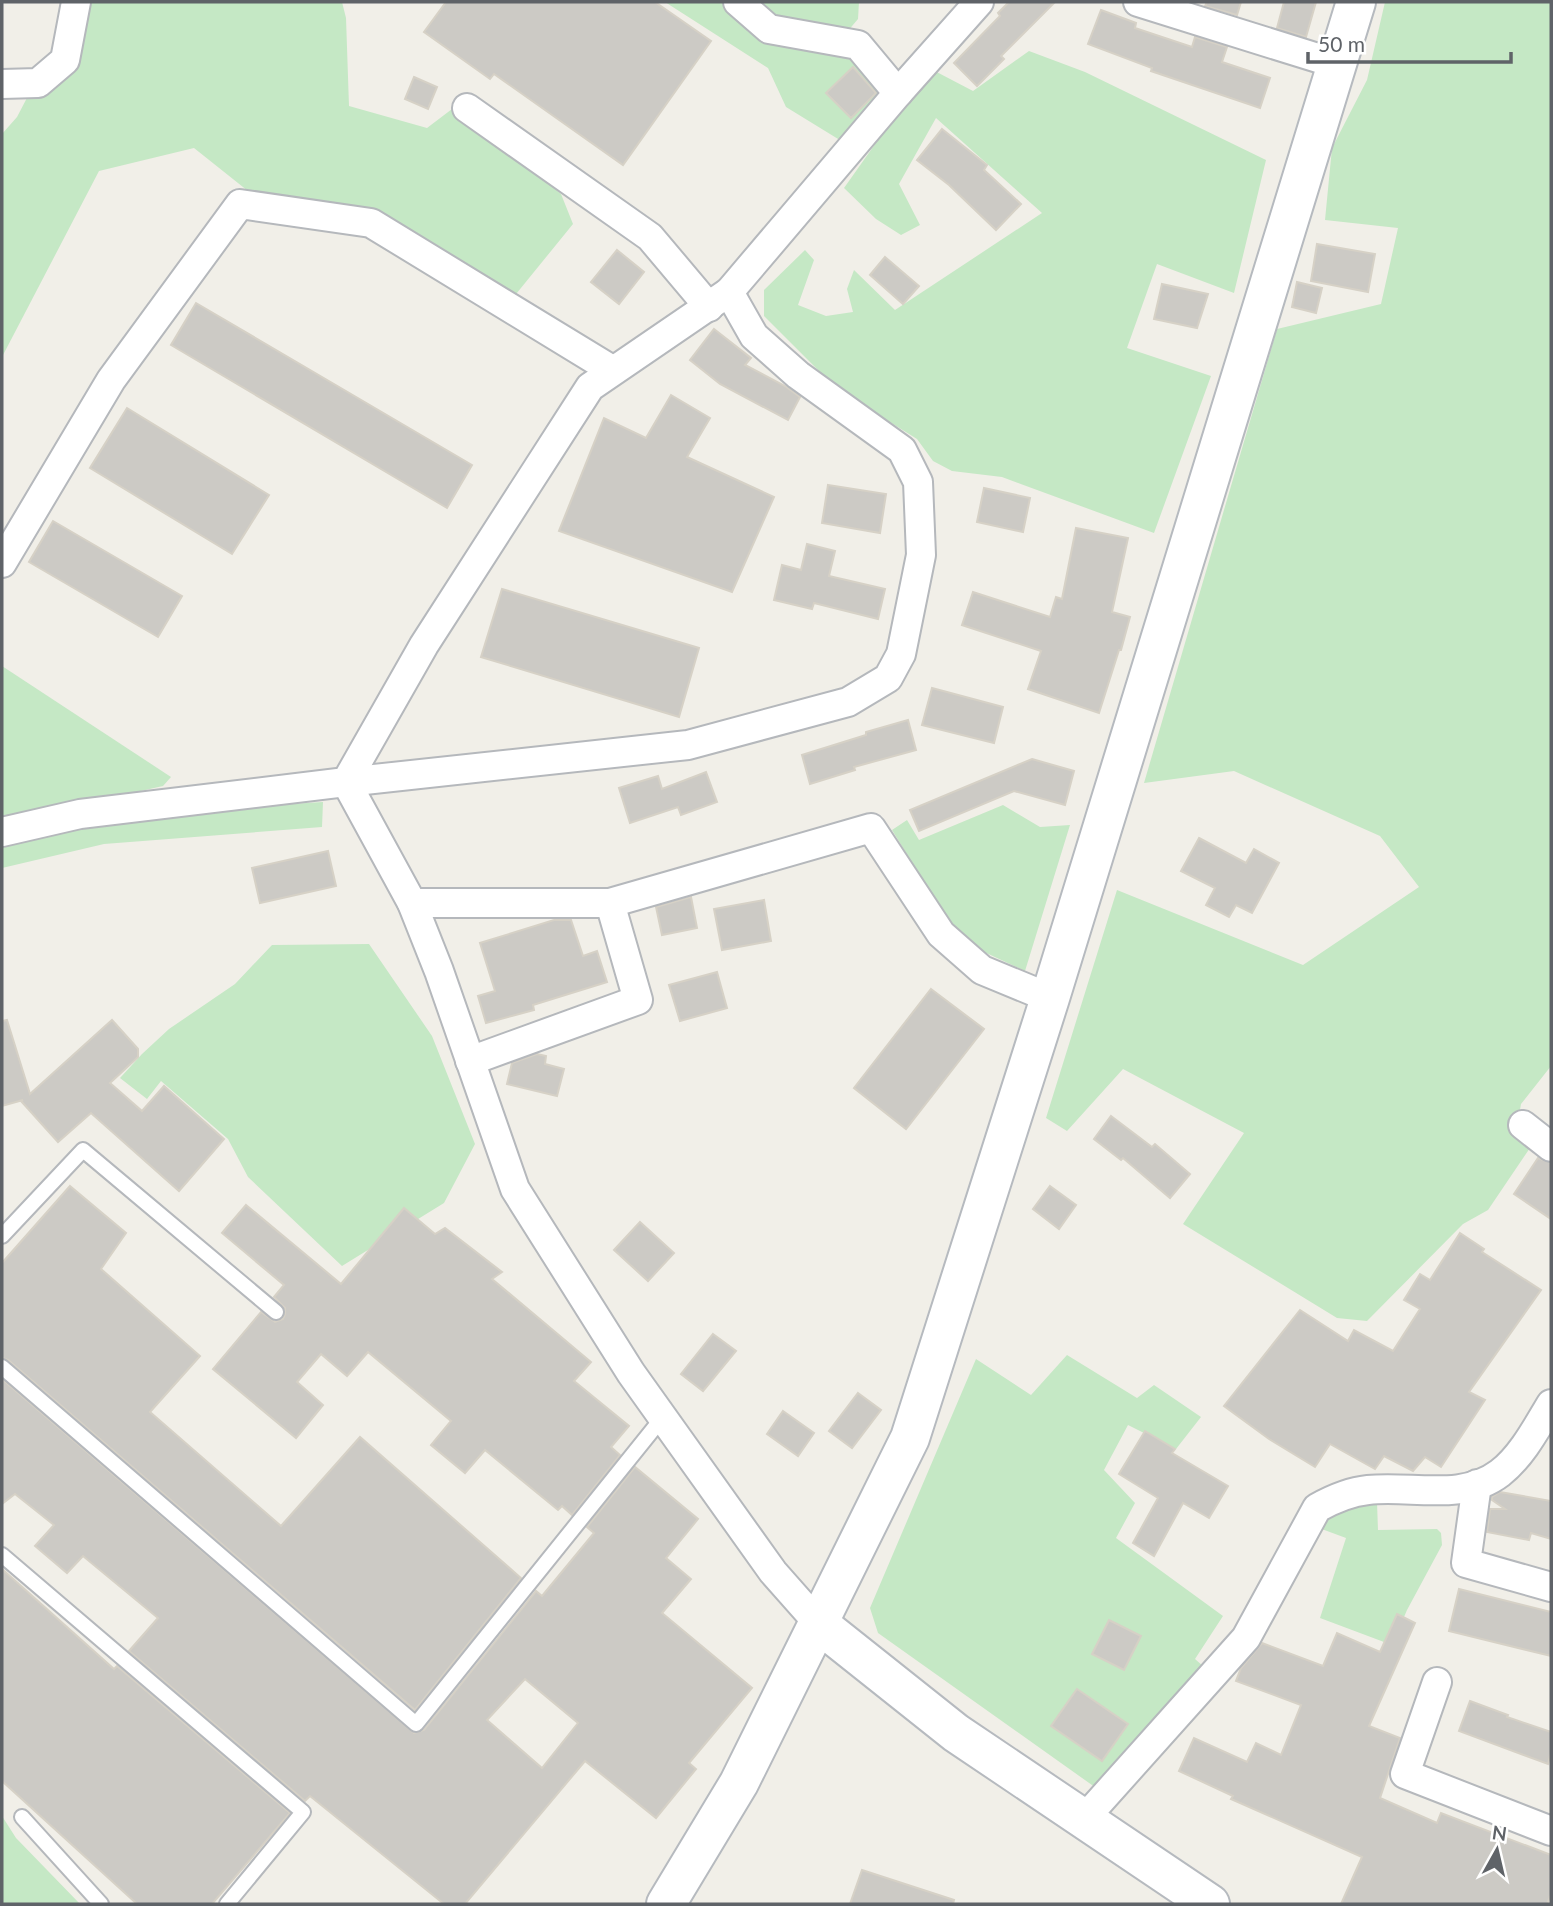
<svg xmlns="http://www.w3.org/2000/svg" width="1553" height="1906" viewBox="0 0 1553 1906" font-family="Lato,sans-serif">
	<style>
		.green { fill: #c5e8c5 }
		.building { fill: #cccac5; stroke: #d6d1c6; stroke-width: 2; fill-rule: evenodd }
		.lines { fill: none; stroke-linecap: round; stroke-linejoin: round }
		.lane-casing { stroke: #b5b8bc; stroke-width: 18 }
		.street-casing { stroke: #b5b8bc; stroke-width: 32 }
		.secondary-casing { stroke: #b6babf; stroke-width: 42 }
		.lane { stroke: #fff; stroke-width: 14 }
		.street { stroke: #fff; stroke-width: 28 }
		.secondary { stroke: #fff; stroke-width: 38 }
	</style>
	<rect width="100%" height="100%" fill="#f1efe8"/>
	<g class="green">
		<polygon points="77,2 342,2 346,18 349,106 427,128 456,106 561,194 573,224 512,299 384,213 248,191 194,148 99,171 2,357 2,134 17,117"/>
		<polygon points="665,2 733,2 858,53 887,88 843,142 786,107 768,68"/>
		<polygon points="755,2 859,2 858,19 847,32 769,15"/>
		<polygon points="1385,2 1551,2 1551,1066 1521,1104 1517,1127 1532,1145 1488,1210 1463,1224 1367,1321 1337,1318 1183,1224 1244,1133 1123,1069 1067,1131 1046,1118 1117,890 1303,965 1419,887 1380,836 1234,771 1144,783 1277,329 1381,304 1398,228 1325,220 1332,148 1367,80"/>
		<polygon points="1029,51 1085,72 1266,160 1234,293 1157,264 1127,348 1211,376 1154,533 1002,477 952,471 933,461 917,439 837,389 764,316 764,290 805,250 814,260 798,305 826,316 853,312 847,289 854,270 895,310 1042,213 936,118 899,184 920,225 901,235 876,219 844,188 929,68 973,91"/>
		<polygon points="2,666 171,777 163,786 2,822"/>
		<polygon points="323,802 322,827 104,844 2,868 2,847 62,832 209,809"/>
		<polygon points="1003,805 1040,827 1070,825 1025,971 982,951 947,919 892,830 907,820 919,840"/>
		<polygon points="369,944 432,1036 475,1144 444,1203 342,1266 248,1177 228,1139 161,1081 147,1099 120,1078 142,1054 169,1029 235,984 272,945"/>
		<polygon points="1067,1355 1137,1398 1154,1385 1201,1417 1176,1449 1128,1425 1104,1470 1135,1503 1116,1538 1223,1616 1195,1659 1212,1674 1106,1795 878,1633 870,1608 976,1359 1031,1395"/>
		<polygon points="1377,1502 1378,1530 1437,1529 1441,1533 1442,1545 1407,1610 1392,1645 1320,1618 1346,1538 1319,1528 1336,1508"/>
		<polygon points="2,1816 16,1838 80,1904 2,1904"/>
	</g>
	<g class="building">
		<polygon points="446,2 655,2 711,41 623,165 494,74 490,79 424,32"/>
		<polygon points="1009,2 1055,2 1001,56 1004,59 977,86 954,63 1000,16 998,13"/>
		<polygon points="1207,2 1241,2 1237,15 1205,6"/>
		<polygon points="1284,2 1316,2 1306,37 1277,28"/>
		<polygon points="1101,10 1136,23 1135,28 1192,47 1195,37 1227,47 1222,62 1270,78 1260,108 1151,71 1152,68 1088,44"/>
		<polygon points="853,67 876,93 851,118 826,93"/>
		<polygon points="414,77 437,87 428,109 405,99"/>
		<polygon points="942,129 987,165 984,170 1021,204 996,230 949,185 917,160"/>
		<polygon points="1317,244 1375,254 1368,292 1311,281"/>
		<polygon points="617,250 644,272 619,304 591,282"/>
		<polygon points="885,257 919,286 903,304 870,275"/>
		<polygon points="1297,282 1322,288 1316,313 1292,307"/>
		<polygon points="1162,284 1208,294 1197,328 1154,319"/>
		<polygon points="196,303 472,465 447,508 171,345"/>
		<polygon points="714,329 751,358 745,365 785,386 800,397 788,420 720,384 690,360"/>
		<polygon points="671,395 710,418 687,457 774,497 732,592 559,531 604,418 646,438"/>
		<polygon points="127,408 269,495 232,554 90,468"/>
		<polygon points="828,485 886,494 880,533 822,523"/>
		<polygon points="984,488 1030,498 1023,532 977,522"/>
		<polygon points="53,521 182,596 158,637 29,562"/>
		<polygon points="1076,528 1128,538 1112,612 1130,617 1121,650 1119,650 1099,713 1028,689 1041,651 962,625 973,592 1050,617 1056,597 1062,599"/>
		<polygon points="807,544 835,551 829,576 885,589 878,619 814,603 812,609 774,600 782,565 801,570"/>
		<polygon points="502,589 699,648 679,717 481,657"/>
		<polygon points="932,688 1003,707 994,743 922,725"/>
		<polygon points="908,720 916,750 854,767 855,770 810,784 802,755 866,735 866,732"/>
		<polygon points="1032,759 1074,771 1065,805 1014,791 919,831 910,810"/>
		<polygon points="706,772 717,802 681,815 678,807 630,823 619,788 658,776 662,789"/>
		<polygon points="1199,838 1246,863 1254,849 1279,863 1252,913 1236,905 1229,917 1206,905 1215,888 1181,871"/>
		<polygon points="328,851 336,886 260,903 252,868"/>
		<polygon points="691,897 697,928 662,935 656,907"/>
		<polygon points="764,900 771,941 722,950 714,909"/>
		<polygon points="554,920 571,920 583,956 597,951 607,982 533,1005 534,1010 486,1023 478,996 495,991 480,943"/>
		<polygon points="717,972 727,1008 680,1021 669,985"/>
		<polygon points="931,989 984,1029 906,1129 854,1088"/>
		<polygon points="7,1020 30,1094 112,1020 138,1049 138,1057 110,1083 142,1111 164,1086 224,1139 179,1191 91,1113 58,1142 21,1101 23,1100 2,1106 2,1021"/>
		<polygon points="537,1054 546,1056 545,1064 564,1069 557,1096 507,1084 512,1063"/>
		<polygon points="1111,1116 1152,1147 1155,1144 1190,1174 1170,1198 1123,1158 1121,1160 1094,1139"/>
		<polygon points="1538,1158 1551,1163 1551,1219 1514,1194"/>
		<polygon points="70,1186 126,1233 101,1269 200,1356 150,1412 281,1526 360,1437 521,1578 415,1710 8,1360 2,1358 2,1263"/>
		<polygon points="1050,1186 1076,1205 1059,1229 1033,1209"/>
		<polygon points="246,1205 341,1284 404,1208 435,1234 445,1228 502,1272 492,1279 591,1362 574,1381 629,1426 611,1447 620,1455 572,1515 562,1506 558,1510 485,1450 465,1473 431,1445 451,1421 368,1352 347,1376 321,1354 297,1382 323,1405 296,1438 213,1369 261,1312 275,1322 283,1319 285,1314 285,1308 274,1297 284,1285 222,1233"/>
		<polygon points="640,1222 674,1253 648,1281 614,1250"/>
		<polygon points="1460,1233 1484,1249 1482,1252 1541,1290 1469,1392 1485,1400 1441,1467 1425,1457 1413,1471 1384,1456 1375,1469 1330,1444 1315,1467 1269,1439 1224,1406 1300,1310 1348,1341 1354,1330 1393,1351 1420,1309 1404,1300 1420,1274 1430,1280"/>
		<polygon points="713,1334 736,1351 703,1391 681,1374"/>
		<path d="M2,1379L414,1733L424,1730L536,1591L542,1596L594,1533L587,1527L635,1467L698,1519L666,1558L691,1579L662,1613L752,1688L689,1763L696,1769L656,1818L585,1761L465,1904H444L310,1796L305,1801L129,1651L158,1618L83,1556L67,1573L35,1546L54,1525L15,1494L2,1504ZM525,1679L578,1723L542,1768L487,1720Z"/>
		<polygon points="858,1393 881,1410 852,1448 829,1431"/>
		<polygon points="783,1411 814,1433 798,1456 767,1434"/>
		<polygon points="1145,1431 1175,1449 1172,1453 1228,1486 1209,1518 1183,1503 1154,1556 1133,1543 1158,1498 1119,1474"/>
		<polygon points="1500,1492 1551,1501 1551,1539 1531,1533 1529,1540 1487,1532 1490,1509 1505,1509 1492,1500 1492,1497"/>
		<polygon points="2,1569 114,1669 117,1666 290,1813 212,1904 137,1904 2,1781"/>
		<polygon points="1459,1589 1551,1612 1551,1656 1449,1631"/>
		<polygon points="1397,1614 1415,1623 1369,1726 1400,1738 1380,1798 1437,1823 1441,1813 1551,1855 1551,1894 1547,1904 1341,1904 1362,1857 1231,1799 1233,1796 1179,1771 1194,1738 1247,1762 1256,1743 1281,1755 1301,1705 1236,1681 1241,1668 1262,1643 1323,1666 1337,1633 1380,1652"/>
		<polygon points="1109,1620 1141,1636 1124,1670 1092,1654"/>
		<polygon points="1077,1689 1128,1724 1102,1761 1051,1726"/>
		<polygon points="1470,1701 1508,1715 1507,1717 1551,1732 1551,1752 1548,1764 1459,1731"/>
		<polygon points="862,1870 954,1900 953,1904 850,1904"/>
	</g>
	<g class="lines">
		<defs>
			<g id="lane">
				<polyline points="2,1236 83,1150 276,1312"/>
				<polyline points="2,1367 416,1724 663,1417"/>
				<polyline points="2,1555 303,1812 227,1904"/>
				<polyline points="22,1817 101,1904"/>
			</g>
			<g id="street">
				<polyline points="738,2 769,29 858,45 898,93"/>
				<polyline points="1138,2 1337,64"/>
				<polyline points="2,84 38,83 65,60 76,2"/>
				<polyline points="467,108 650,237 709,307"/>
				<polyline points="729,292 754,336 798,375 902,450 918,482 921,555 901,654 888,678 848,702 688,745 346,782 412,903 439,971 515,1189 631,1373 773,1572 819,1624"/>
				<polyline points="2,563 111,380 240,204 371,223 612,370"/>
				<polyline points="2,832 80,814 346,782 424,645 590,387 729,292 898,93 979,2"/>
				<polyline points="412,903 610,903 871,828 941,934 982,970 1050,998"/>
				<polyline points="470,1061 638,1000 610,903"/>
				<polyline points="1523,1125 1551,1147"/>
				<polyline points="1477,1484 1466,1563 1551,1587"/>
				<polyline points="1437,1682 1405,1774 1551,1831"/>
				<path d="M1084,1819L1246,1638L1317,1508C1333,1499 1349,1492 1368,1490C1411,1485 1462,1502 1500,1473C1522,1456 1537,1427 1551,1404"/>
			</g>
			<g id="secondary">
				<polyline points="819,1624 956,1733 1210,1904"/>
				<polyline points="666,1904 739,1783 910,1438 1050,998 1356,2"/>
			</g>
		</defs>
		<use href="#lane" class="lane-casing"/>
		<use href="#street" class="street-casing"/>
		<use href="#secondary" class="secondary-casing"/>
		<use href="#lane" class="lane"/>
		<use href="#street" class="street"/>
		<use href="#secondary" class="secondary"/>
	</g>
	<rect width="1553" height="1906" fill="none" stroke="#5f6368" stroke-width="7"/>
	<g transform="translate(1497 1850) rotate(8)" stroke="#ffffff" stroke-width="5" paint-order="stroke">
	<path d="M0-5L12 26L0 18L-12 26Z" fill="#5f6368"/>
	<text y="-10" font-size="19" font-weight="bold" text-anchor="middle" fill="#5f6368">N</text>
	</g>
	<path d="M1308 52v10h203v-10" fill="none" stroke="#5f6368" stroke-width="3.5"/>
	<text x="1318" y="52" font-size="21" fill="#5f6368" stroke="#ffffff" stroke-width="5" paint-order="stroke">50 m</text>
</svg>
